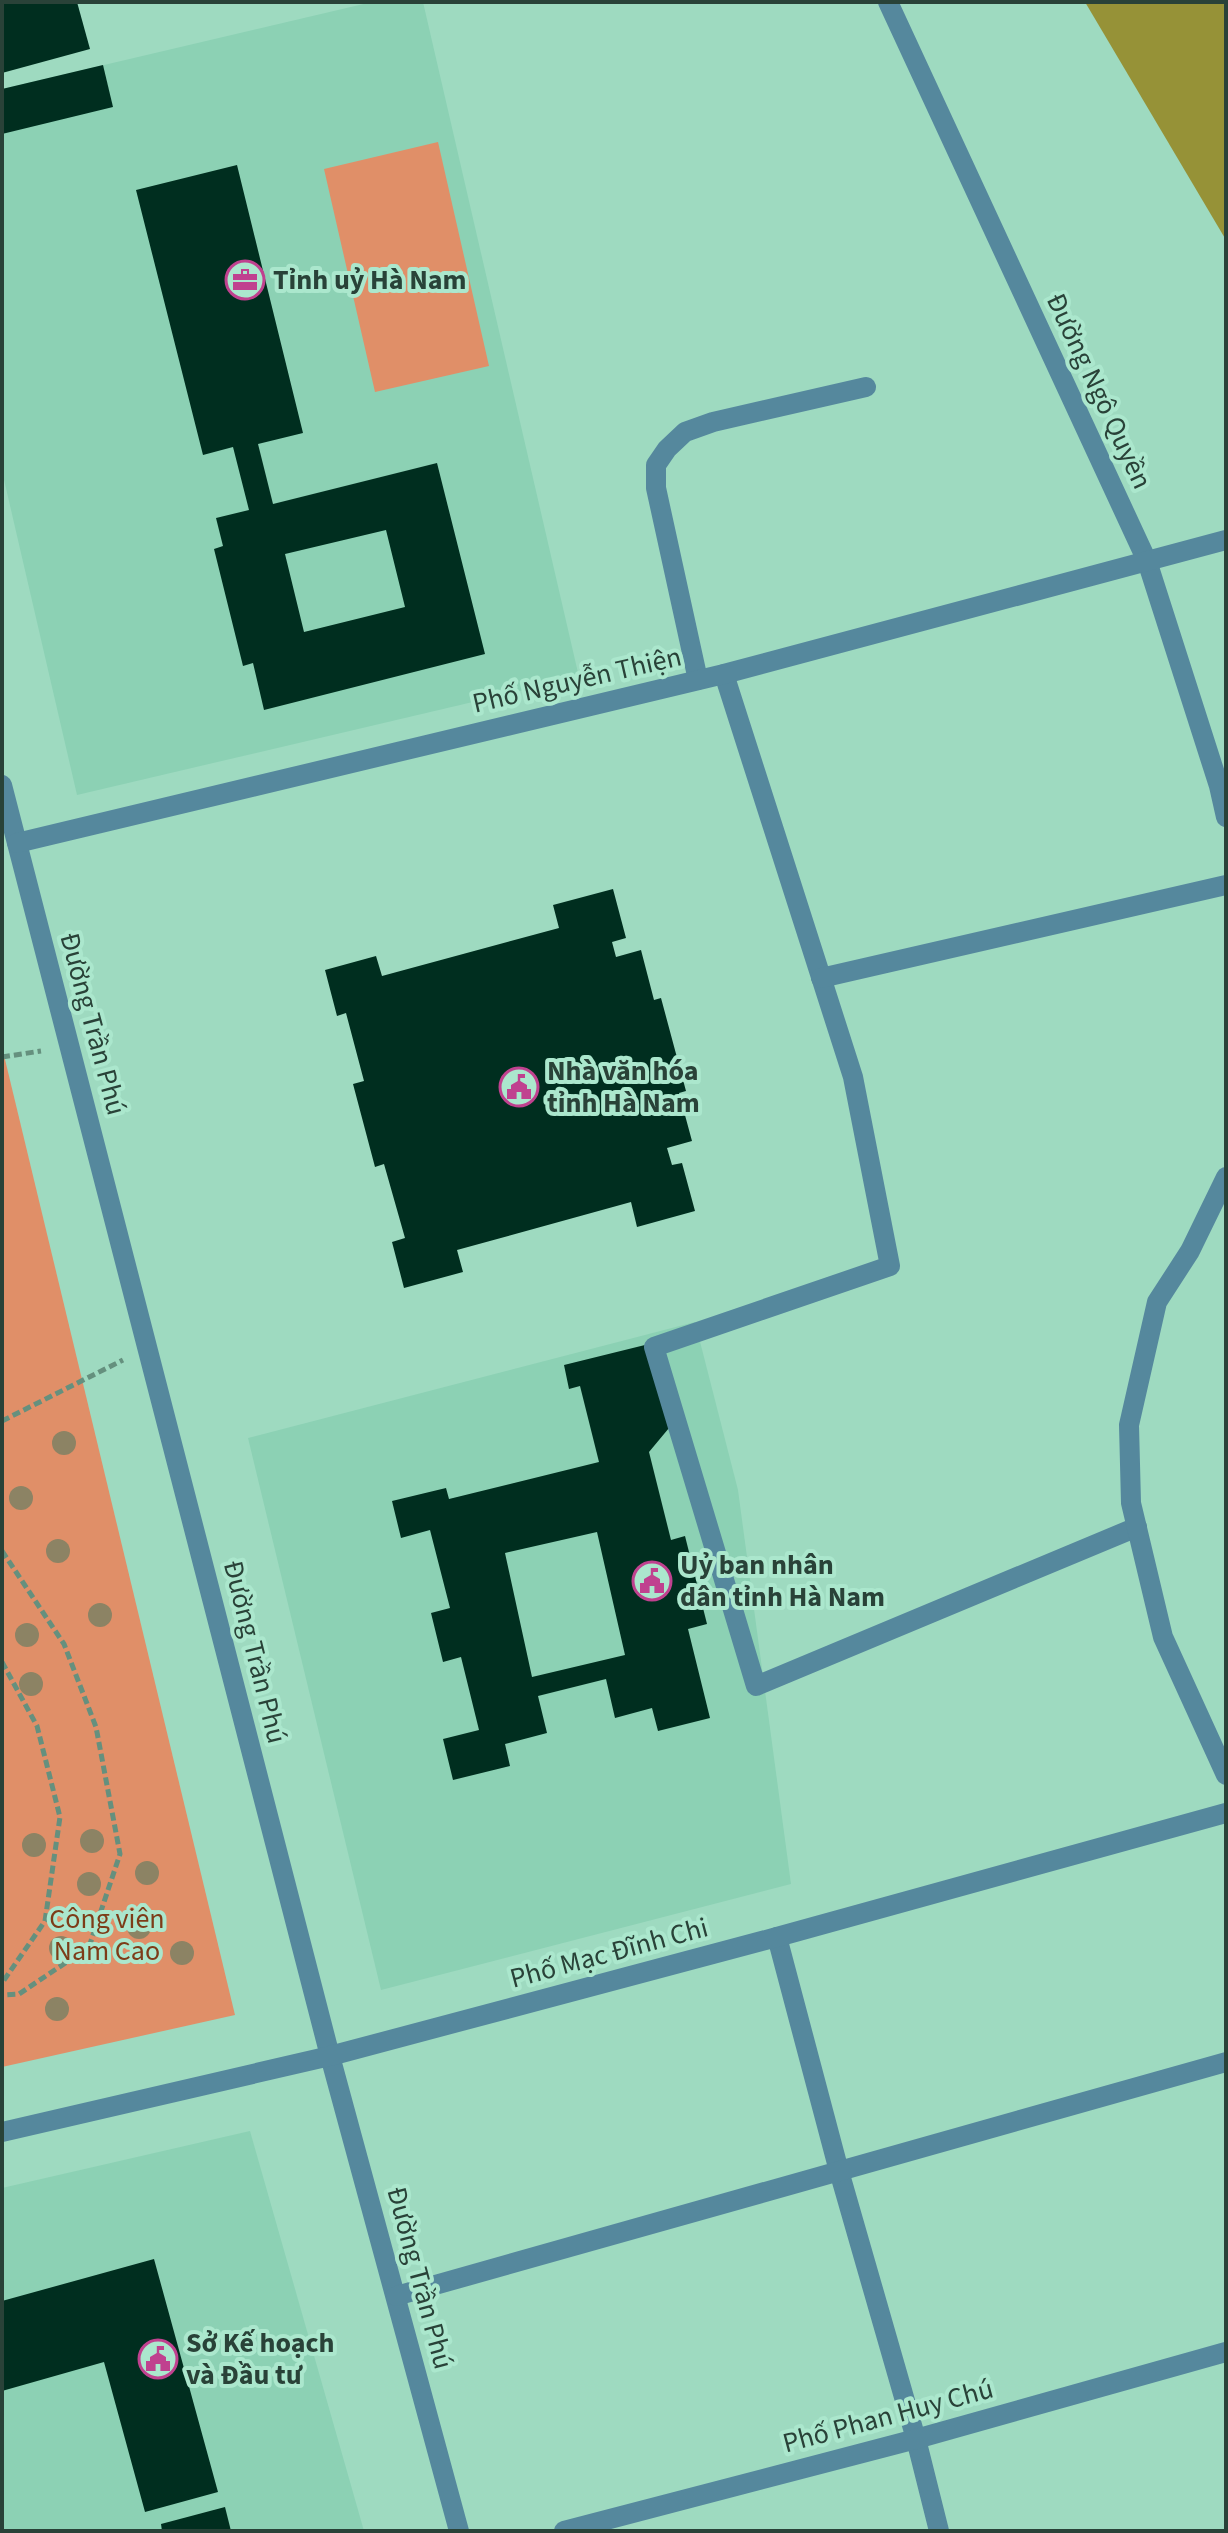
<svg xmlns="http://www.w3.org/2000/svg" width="1228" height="2533" viewBox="0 0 1228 2533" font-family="'Source Sans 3',sans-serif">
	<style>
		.built { fill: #8cd1b4 }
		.green { fill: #e08f68 }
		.water { fill: #969237 }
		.building { fill: #002e1f; fill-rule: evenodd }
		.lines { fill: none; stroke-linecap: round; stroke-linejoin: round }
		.path { stroke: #65907e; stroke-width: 5; stroke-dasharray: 8 4; stroke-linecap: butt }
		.minor { stroke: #55889d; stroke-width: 20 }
		.tree { fill: #8c8364 }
		.labels { text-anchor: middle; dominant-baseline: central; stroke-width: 8; stroke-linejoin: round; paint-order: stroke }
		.poi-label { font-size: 28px; font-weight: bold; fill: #294238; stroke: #abe7cd; text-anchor: start }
		.street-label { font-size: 28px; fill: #294238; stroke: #abe7cd }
		.park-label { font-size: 28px; fill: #7d3c18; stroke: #abe7cd }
	</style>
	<rect width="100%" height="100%" fill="#9edac0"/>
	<g class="built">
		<polygon points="372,2 423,2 579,677 77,795 2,471 2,89"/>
		<polygon points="695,1322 738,1490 791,1884 381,1990 248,1438"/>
		<polygon points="250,2131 364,2531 2,2531 2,2188"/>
	</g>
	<g class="green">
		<polygon points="438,142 489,366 375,392 324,169"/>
		<polygon points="2,1047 235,2015 2,2067"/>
	</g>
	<polygon class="water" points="1085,2 1226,2 1226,240"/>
	<g class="building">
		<polygon points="2,2 77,2 90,49 2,73"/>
		<polygon points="103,65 113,107 2,134 2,89"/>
		<path d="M237,165L303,433L258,444L273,504L437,463L485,654L264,710L253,663L243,666L214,549L223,546L216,518L249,510L233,447L203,455L136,190ZM386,530L405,607L304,632L285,554Z"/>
		<polygon points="613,889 626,938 612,942 616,957 641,950 654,1000 661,998 686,1091 679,1093 692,1141 667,1148 672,1165 682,1163 695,1211 637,1227 631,1202 457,1250 463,1272 404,1288 392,1242 405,1238 384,1164 375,1167 353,1084 364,1081 346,1013 337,1016 325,970 376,956 382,976 559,928 553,905"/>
		<path d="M649,1344L669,1428L649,1452L671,1540L685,1536L707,1624L688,1629L710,1718L658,1731L652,1708L615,1718L606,1679L538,1696L547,1733L505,1744L510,1766L453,1780L443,1739L479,1730L461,1657L443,1662L431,1613L450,1608L430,1530L401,1538L392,1501L446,1488L449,1499L599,1462L580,1386L569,1389L564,1365ZM597,1532L625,1655L532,1677L505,1553Z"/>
		<polygon points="154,2259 218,2492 145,2512 104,2362 2,2391 2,2301"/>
		<polygon points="225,2507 231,2531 162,2531 161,2524"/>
	</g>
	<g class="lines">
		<g class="path">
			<polyline points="2,1057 41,1051"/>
			<polyline points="2,1421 123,1360"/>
			<polyline points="2,1551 64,1644 96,1727 120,1854 89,1947 19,1994 2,1995"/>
			<polyline points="2,1662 37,1726 60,1817 45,1921 2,1983"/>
		</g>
		<g class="minor">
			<polyline points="888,2 1147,561 1219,786 1226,817"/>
			<polyline points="724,674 853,1077 890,1266 654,1347 756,1686 1137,1527"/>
			<polyline points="698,680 656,488 656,465 667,449 685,432 713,422 866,387"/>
			<polyline points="2,785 330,2056 459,2531"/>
			<polyline points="17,843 724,674 1226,540"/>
			<polyline points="821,978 1226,885"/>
			<polyline points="1226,1177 1190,1251 1157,1302 1129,1425 1131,1503 1163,1637 1226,1775"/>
			<polyline points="777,1937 839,2171 916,2439 939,2531"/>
			<polyline points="2,2132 330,2056 777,1937 1226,1813"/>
			<polyline points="396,2296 1226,2062"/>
			<polyline points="564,2531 916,2439 1226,2352"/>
		</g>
	</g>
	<g class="tree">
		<circle cx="64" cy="1443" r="12"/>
		<circle cx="21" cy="1498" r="12"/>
		<circle cx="58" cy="1551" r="12"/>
		<circle cx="100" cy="1615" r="12"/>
		<circle cx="27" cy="1635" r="12"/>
		<circle cx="31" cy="1684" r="12"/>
		<circle cx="92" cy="1841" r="12"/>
		<circle cx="34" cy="1845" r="12"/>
		<circle cx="147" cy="1873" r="12"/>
		<circle cx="89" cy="1884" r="12"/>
		<circle cx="139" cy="1927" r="12"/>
		<circle cx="61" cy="1948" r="12"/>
		<circle cx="182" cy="1953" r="12"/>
		<circle cx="57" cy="2009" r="12"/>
	</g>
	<defs>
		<symbol id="office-ring" viewBox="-11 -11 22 22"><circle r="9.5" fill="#abe7cd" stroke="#c0418f" stroke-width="1.5"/><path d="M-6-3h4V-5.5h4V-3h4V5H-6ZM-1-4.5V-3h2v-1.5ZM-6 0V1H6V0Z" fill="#c0418f"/></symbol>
		<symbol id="civic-ring" viewBox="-11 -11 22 22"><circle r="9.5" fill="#abe7cd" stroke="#c0418f" stroke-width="1.5"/><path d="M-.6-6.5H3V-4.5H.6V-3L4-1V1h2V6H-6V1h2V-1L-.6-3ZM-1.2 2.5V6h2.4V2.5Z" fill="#c0418f"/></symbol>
	</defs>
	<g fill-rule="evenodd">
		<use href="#office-ring" x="223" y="258" width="44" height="44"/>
		<use href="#civic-ring" x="497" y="1065" width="44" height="44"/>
		<use href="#civic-ring" x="630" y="1559" width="44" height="44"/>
		<use href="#civic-ring" x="136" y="2337" width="44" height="44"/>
	</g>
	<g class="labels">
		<g class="poi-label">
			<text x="273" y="280">Tỉnh uỷ Hà Nam</text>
			<text x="547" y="1071">Nhà văn hóa<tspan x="547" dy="32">tỉnh Hà Nam</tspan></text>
			<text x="680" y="1565">Uỷ ban nhân<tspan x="680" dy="32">dân tỉnh Hà Nam</tspan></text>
			<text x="186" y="2343">Sở Kế hoạch<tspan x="186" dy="32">và Đầu tư</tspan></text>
		</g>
		<g class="street-label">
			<text transform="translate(1099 391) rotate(65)">Đường Ngô Quyền</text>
			<text transform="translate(577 680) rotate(-13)">Phố Nguyễn Thiện</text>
			<text transform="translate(93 1024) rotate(75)">Đường Trần Phú</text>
			<text transform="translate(255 1652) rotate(76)">Đường Trần Phú</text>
			<text transform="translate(609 1953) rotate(-15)">Phố Mạc Đĩnh Chi</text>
			<text transform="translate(420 2278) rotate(75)">Đường Trần Phú</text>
			<text transform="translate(888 2416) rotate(-15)">Phố Phan Huy Chú</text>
		</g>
		<g class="park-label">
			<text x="107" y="1919">Công viên<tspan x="107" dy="32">Nam Cao</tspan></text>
		</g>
	</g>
	<rect width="1228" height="2533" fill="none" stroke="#294238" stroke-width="8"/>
</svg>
